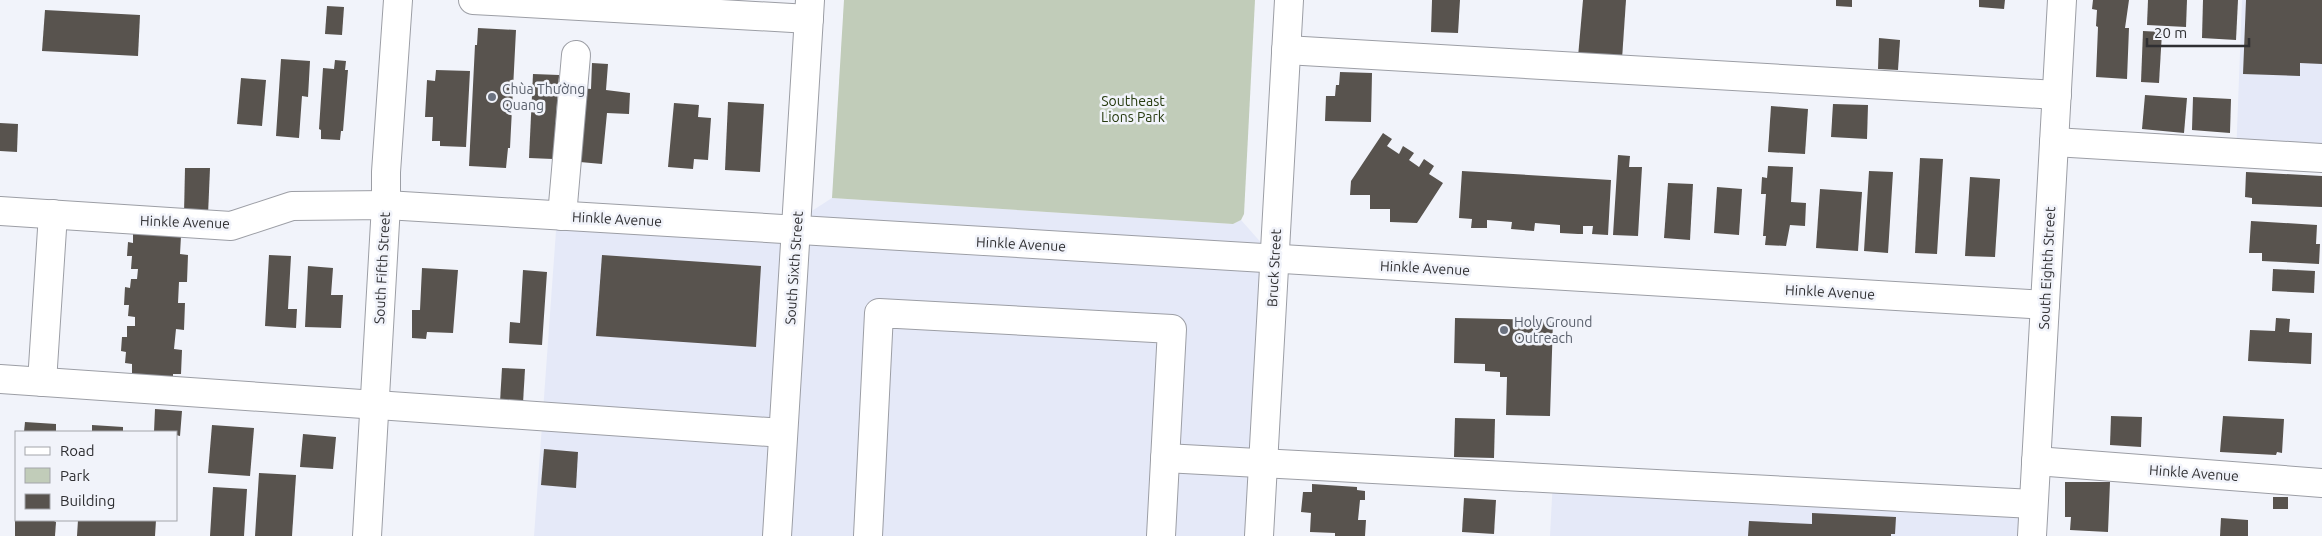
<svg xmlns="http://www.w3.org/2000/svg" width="2322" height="536" viewBox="0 0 2322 536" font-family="Ubuntu,sans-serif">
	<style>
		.built { fill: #e5e9f8 }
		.green { fill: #c1ccb9 }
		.building { fill: #58534e }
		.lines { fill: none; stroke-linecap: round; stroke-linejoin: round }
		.minor-casing { stroke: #9c9ea5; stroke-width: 30 }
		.minor { stroke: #fff; stroke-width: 28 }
		.worship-dot { fill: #6b7280; stroke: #f1f3fa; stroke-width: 2 }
		.labels { text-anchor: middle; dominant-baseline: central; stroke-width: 5; stroke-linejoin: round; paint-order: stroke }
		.worship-label { font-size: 14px; fill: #5b616d; stroke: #f1f3fa; text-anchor: start }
		.park-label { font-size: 14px; fill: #273b0f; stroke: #f1f3fa }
		.street-label { font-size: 14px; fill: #2f2f32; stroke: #f1f3fa }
	</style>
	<rect width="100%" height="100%" fill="#f1f3fa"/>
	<g class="built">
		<polygon points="2242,0 2322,0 2322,161 2236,156"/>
		<polygon points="832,198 1233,224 1241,220 1273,256 1257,536 534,536 557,217 790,225"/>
		<polygon points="1553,479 2035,509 2034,536 1550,536"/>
	</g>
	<polygon class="green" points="844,0 1255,0 1244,214 1241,220 1233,224 832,198"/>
	<g class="building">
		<polygon points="1432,0 1460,0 1458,33 1431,32"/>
		<polygon points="1583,0 1626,0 1622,59 1578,57"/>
		<polygon points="1836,0 1852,0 1852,7 1836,6"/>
		<polygon points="1979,0 2005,0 2004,9 1979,7"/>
		<polygon points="2093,0 2129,0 2125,28 2129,28 2127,79 2096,77 2098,27 2096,26 2097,10 2092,9"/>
		<polygon points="2148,0 2187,0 2186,27 2147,25"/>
		<polygon points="2203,0 2238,0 2236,40 2202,38"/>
		<polygon points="2246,0 2322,0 2322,64 2300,63 2300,76 2243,74"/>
		<polygon points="327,6 344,7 342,35 325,34"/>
		<polygon points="45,10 140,15 138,56 42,51"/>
		<polygon points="478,28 516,30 510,148 508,148 506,168 469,166 475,45 477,45"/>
		<polygon points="2143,31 2162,32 2159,83 2141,82"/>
		<polygon points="1879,38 1900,40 1898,70 1878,69"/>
		<polygon points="281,59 310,61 308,97 302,96 299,138 276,136"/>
		<polygon points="335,60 346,61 345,70 348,70 343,131 341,131 340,140 321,139 321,130 319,129 323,68 334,69"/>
		<polygon points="592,63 608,64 606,90 630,93 629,114 607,113 602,164 580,162 582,88 591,89"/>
		<polygon points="436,70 470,71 466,147 440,146 440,141 432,141 433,117 425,117 427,80 435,81"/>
		<polygon points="1340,72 1372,73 1371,122 1325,121 1326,96 1335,96 1336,85 1339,85"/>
		<polygon points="533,74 559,75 553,159 529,158"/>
		<polygon points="241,78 266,80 262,126 237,124"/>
		<polygon points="2145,95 2187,98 2184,133 2142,129"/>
		<polygon points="2193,97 2231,99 2230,133 2192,130"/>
		<polygon points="728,102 764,104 760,172 725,170"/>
		<polygon points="674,103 699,105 698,117 711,118 708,160 694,159 693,169 668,167"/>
		<polygon points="1833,104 1868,105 1867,139 1831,137"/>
		<polygon points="1771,106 1808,109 1805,154 1768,152"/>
		<polygon points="0,123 18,124 17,152 0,151"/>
		<polygon points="1383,133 1392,139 1387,146 1399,154 1403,146 1414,153 1409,160 1419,167 1424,159 1434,166 1429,174 1443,183 1417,223 1390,222 1390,209 1370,209 1370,195 1350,195 1351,181"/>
		<polygon points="1618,155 1630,156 1629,167 1642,167 1638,236 1613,235"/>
		<polygon points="1920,158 1943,159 1937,254 1915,253"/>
		<polygon points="1768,166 1793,167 1791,202 1806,203 1805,226 1790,225 1786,246 1765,245 1766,236 1763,236 1766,194 1761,194 1762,177 1767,178"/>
		<polygon points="185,168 210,168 208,215 184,214"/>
		<polygon points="1462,171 1611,180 1608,235 1592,234 1593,226 1583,226 1583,234 1578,234 1560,233 1560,225 1535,223 1534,231 1511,229 1512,222 1487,220 1487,228 1471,228 1472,219 1459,218"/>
		<polygon points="1869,171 1893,172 1888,253 1864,251"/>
		<polygon points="2246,172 2322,176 2322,207 2252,204 2252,198 2245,197"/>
		<polygon points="1970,177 2000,179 1995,257 1965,256"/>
		<polygon points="1668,183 1693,184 1690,240 1664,238"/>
		<polygon points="1717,187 1742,189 1739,235 1714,233"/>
		<polygon points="1820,189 1862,192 1858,251 1816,248"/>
		<polygon points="2251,221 2317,225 2316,244 2320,244 2319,264 2262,261 2262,253 2249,253"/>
		<polygon points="133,232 181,236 180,254 188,255 187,282 179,282 178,303 185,303 184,330 176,329 174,349 182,350 181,374 173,374 173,378 132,375 132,364 125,363 126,352 121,351 122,337 127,337 127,326 135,326 135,317 128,316 129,305 124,305 125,287 130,288 131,279 137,279 138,269 131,269 132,256 127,256 128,242 133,243"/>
		<polygon points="269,255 291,256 288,309 297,309 296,328 265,326"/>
		<polygon points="602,255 761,266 756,347 596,336"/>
		<polygon points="308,266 333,268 331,295 343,295 341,328 305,327"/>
		<polygon points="422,268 458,270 453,333 427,332 426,339 412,338 412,310 420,310"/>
		<polygon points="2273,269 2315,271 2314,293 2272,291"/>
		<polygon points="523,270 547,272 542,345 509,343 510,322 520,323"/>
		<polygon points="1455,318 1553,320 1550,416 1506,415 1507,377 1500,377 1500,372 1485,371 1485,364 1454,363"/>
		<polygon points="2276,318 2290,319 2289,332 2312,333 2311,364 2248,361 2250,330 2275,331"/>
		<polygon points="502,368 525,369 523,403 500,402"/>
		<polygon points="155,409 182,411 180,436 176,435 176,432 154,432"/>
		<polygon points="2111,416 2142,417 2141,447 2110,445"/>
		<polygon points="2223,416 2284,419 2282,453 2277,452 2276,455 2220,452"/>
		<polygon points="1455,418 1495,419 1494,458 1454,457"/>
		<polygon points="25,422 56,424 56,432 24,432"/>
		<polygon points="92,425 123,427 123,432 92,432"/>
		<polygon points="212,425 254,428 250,476 208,473"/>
		<polygon points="303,434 336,437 333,469 300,467"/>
		<polygon points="544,449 578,452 576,488 541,485"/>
		<polygon points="259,473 296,475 292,536 255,536"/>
		<polygon points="2065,482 2110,482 2108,532 2070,530 2071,517 2065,517"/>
		<polygon points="1312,484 1357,487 1357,490 1365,491 1365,500 1360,500 1358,520 1366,520 1365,536 1335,536 1335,533 1310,532 1311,513 1301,512 1303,492 1312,492"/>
		<polygon points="213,487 247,489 244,536 210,536"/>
		<rect x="2273" y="497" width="15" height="12"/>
		<polygon points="1464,498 1496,500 1494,534 1462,532"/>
		<polygon points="1812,513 1896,517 1895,534 1891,534 1891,536 1748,536 1749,521 1812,524"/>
		<polygon points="2221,518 2248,520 2248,536 2220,536"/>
		<polygon points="15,520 52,520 56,522 55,536 15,536"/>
		<polygon points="78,520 156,520 155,536 77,536"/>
	</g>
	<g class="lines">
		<defs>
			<g id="minor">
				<polyline points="473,0 809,19"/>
				<polyline points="1286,50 2057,95"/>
				<polyline points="2054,142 2322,158"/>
				<polyline points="0,211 231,226 292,206 386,205 2045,305"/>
				<polyline points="562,216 576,55"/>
				<polyline points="0,379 783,433"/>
				<polyline points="42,382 53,214"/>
				<polyline points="1165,458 2033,504"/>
				<polyline points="2036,461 2322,483"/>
				<polyline points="367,536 386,205 386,172 398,0"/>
				<polyline points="777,536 810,0"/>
				<polyline points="868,536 879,313 1172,329 1161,536"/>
				<polyline points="1259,536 1289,0"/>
				<polyline points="2032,536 2062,0"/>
			</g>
		</defs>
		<use href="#minor" class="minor-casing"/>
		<use href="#minor" class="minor"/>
	</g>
	<g class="worship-dot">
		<circle cx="492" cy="97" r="5"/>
		<circle cx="1504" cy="330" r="5"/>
	</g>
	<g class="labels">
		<g class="worship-label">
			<text x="502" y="89">Chùa Thường<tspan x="502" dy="16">Quang</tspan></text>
			<text x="1514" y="322">Holy Ground<tspan x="1514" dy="16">Outreach</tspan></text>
		</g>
		<g class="park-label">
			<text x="1133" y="101">Southeast<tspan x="1133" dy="16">Lions Park</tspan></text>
		</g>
		<g class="street-label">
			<text transform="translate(617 219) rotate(3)">Hinkle Avenue</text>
			<text transform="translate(185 222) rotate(2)">Hinkle Avenue</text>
			<text transform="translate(1021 244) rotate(3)">Hinkle Avenue</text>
			<text transform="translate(382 268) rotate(-87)">South Fifth Street</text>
			<text transform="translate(794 268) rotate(-86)">South Sixth Street</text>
			<text transform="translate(1274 268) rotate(-87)">Bruck Street</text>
			<text transform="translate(1425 268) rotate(3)">Hinkle Avenue</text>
			<text transform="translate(2047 268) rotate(-87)">South Eighth Street</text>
			<text transform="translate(1830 292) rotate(3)">Hinkle Avenue</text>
			<text transform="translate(2194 473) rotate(4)">Hinkle Avenue</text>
		</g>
	</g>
	<rect x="15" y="431" width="162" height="90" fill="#f1f3fa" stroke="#a3a5aa"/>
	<rect x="25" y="447" width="25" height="8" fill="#ffffff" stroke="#a3a5aa"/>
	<text x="60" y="456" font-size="15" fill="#2f2f32">Road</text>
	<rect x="25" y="468" width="25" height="15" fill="#c1ccb9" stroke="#a3a5aa"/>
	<text x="60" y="481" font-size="15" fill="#2f2f32">Park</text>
	<rect x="25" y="494" width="25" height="15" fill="#58534e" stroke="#a3a5aa"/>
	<text x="60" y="506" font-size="15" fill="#2f2f32">Building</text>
	<path d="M2147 38v8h102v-8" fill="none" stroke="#2f2f32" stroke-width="2.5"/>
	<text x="2154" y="38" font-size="15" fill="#2f2f32" stroke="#f1f3fa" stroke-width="4" paint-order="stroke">20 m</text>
</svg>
